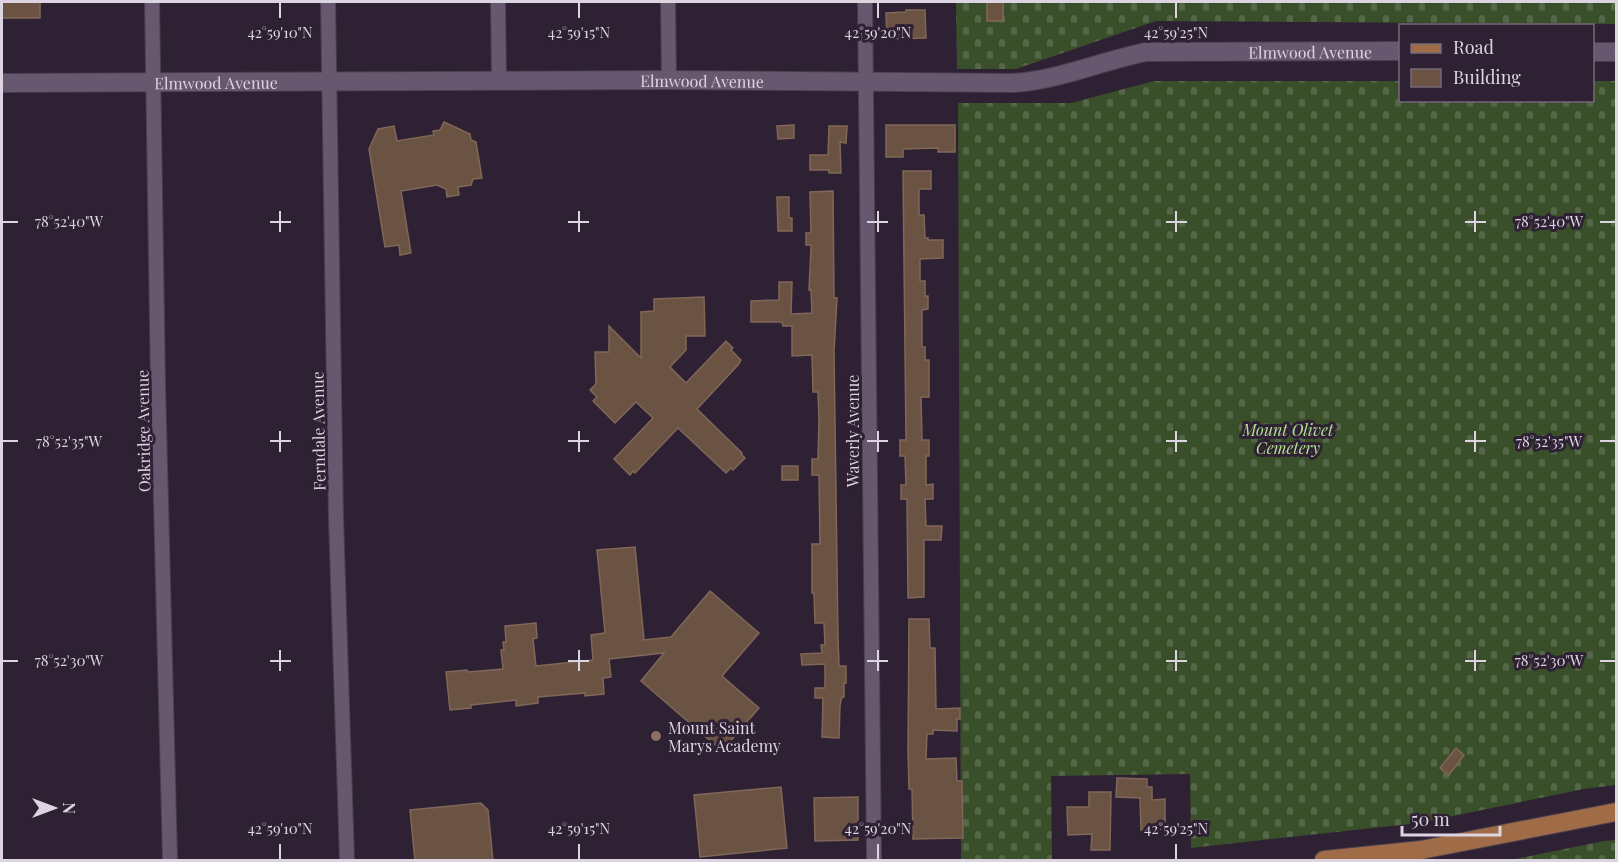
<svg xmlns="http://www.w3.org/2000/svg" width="1618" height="862" viewBox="0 0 1618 862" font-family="'Playfair Display',serif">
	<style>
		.cemetery { fill: url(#cemetery-stones) }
		.building { fill: #6b5343; stroke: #806757; stroke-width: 1.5 }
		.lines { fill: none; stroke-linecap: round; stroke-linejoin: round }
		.street-casing { stroke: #4a3f4f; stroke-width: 16 }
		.secondary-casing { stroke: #4a3f4f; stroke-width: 20 }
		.primary-casing { stroke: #4a3f4f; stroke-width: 20 }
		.street { stroke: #68586f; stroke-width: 14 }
		.secondary { stroke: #68586f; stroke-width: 18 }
		.primary { stroke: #9f6c47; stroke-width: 18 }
		.ticks { fill: none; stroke: #ddd4e1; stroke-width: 2 }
		.education-dot { fill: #8d6e63; stroke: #2f2134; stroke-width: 2 }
		.labels { text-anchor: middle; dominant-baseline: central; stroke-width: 6; stroke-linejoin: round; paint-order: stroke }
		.street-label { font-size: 16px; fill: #ddd4e1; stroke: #2f2134 }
		.park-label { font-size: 16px; font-style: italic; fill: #b0e08f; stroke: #2f2134 }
		.poi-label { font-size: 16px; fill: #ddd4e1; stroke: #2f2134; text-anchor: start }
		.ticks-label { font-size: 15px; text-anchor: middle; fill: #ddd4e1; stroke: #2f2134; stroke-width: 6; stroke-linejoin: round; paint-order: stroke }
	</style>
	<defs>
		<pattern id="cemetery-stones" width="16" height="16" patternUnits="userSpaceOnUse" patternTransform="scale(1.5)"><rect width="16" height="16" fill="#394f2a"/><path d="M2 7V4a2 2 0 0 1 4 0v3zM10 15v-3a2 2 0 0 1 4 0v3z" fill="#556749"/></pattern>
	</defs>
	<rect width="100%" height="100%" fill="#2f2134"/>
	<g class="cemetery">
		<polygon points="956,2 1616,2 1616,24 1156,21 1016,69 957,69"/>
		<polygon points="1154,81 1400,81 1400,100 1592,100 1593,81 1616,81 1616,785 1584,789 1419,823 1191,848 1190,774 1051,776 1052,860 961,860 958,103 1071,103"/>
		<polygon points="1616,840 1616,860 1510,860 1604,841"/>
	</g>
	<g class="building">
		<rect x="2" y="2" width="38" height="16"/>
		<rect x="987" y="2" width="16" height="19"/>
		<polygon points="906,10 925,10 926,38 887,39 886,13 906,12"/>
		<polygon points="444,122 470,134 471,140 476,142 482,178 473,179 471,185 458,187 459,195 447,197 446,189 437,185 401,191 411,253 400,255 399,245 385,247 369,149 378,129 394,126 397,141 434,135 433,131 440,130"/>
		<polygon points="794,125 794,138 778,139 777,126"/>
		<polygon points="886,125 955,125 955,152 938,152 938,148 903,149 903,157 886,157"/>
		<polygon points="829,126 847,126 846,143 840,142 841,173 829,173 829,170 810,170 810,155 828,155"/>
		<polygon points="903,171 931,171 931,189 919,189 919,215 924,215 925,238 928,238 928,240 943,240 943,258 920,259 920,281 925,281 925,296 928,296 928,309 922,310 922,347 925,347 925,360 929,360 929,397 921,397 922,440 929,440 929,456 926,456 926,485 933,484 933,499 925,499 926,526 942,526 941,540 924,540 924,597 908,598 907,499 901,499 901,485 906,485 905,456 900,456 900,440 906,440"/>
		<polygon points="833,191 834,298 837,298 834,351 838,636 839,666 846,666 846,683 844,683 844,697 842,697 840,705 839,738 822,737 823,698 815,698 815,688 825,688 825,664 802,665 801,654 822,653 821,645 825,645 824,623 815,623 814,593 812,593 812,544 820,544 819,475 812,475 812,459 818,459 819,419 818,392 813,392 812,355 792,356 792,326 783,326 782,322 751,322 751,301 779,300 779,282 792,282 791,314 812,313 811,290 809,290 811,248 811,245 806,245 806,233 811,233 810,192"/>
		<polygon points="777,197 789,197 789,218 792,218 792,231 778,231"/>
		<polygon points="704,297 705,336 686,336 686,350 670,367 686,383 726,341 733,348 731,350 741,360 738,365 697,409 742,453 741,454 745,458 733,470 731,468 726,473 678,428 635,473 633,471 630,475 614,459 653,418 636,402 615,423 593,401 597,397 590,390 596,384 595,352 609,352 609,326 641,358 641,312 654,311 654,299"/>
		<rect x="782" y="466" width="16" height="14"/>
		<polygon points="635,547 644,640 671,637 710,591 759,633 722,676 759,708 722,751 641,681 664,653 609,659 611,677 603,678 604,694 585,696 585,693 538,697 538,703 516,706 516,700 471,705 471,708 450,710 446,672 467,670 468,672 503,669 501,650 504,650 503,642 506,642 505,626 536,623 537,638 533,639 536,666 593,660 591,635 605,633 597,550"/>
		<polygon points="909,619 929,619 930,648 935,648 936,709 960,708 960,719 957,719 957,731 933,730 933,734 927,734 926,759 956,758 957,781 962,781 963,838 913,839 912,789 909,789 908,751"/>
		<polygon points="1456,748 1464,755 1449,775 1440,768"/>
		<polygon points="1117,778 1147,779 1147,787 1152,787 1152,800 1165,799 1165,829 1141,830 1140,798 1116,797"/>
		<polygon points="781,787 787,848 700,857 694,795"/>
		<polygon points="1089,792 1111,792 1110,850 1091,850 1092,834 1068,835 1067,807 1089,807"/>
		<polygon points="858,797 858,840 815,841 814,798"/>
		<polygon points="481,803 488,810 493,861 415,861 410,810"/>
	</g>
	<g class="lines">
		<defs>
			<g id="street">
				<polyline points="152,2 158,384 170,860"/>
				<polyline points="328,2 336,519 347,860"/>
				<polyline points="498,2 499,81"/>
				<polyline points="668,2 669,80"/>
				<polyline points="865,2 874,860"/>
			</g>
			<g id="secondary">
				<polyline points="1592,52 1616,52"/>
				<path id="s1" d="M2,83L669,80L1013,83C1060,80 1101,61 1146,52L1400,51"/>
			</g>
			<polyline id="primary" points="1324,860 1421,850 1616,812"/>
		</defs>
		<use href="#street" class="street-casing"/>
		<use href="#secondary" class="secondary-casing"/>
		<use href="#primary" class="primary-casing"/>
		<use href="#street" class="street"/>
		<use href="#secondary" class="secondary"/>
		<use href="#primary" class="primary"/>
	</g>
	<path class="ticks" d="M280,3V18M579,3V18M878,3V18M1176,3V18M280,211V232M579,211V232M878,211V232M1176,211V232M1475,211V232M3,222H18M270,222H291M568,222H589M867,222H888M1166,222H1187M1465,222H1486M1600,222H1615M280,431V452M579,431V452M878,431V452M1176,431V452M1475,431V452M3,441H18M270,441H291M568,441H589M867,441H888M1166,441H1187M1465,441H1486M1600,441H1615M280,650V671M579,650V671M878,650V671M1176,650V671M1475,650V671M3,661H18M270,661H291M568,661H589M867,661H888M1166,661H1187M1465,661H1486M1600,661H1615M280,844V859M579,844V859M878,844V859M1176,844V859"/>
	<circle class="education-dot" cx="656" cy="736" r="6"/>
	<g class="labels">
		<g class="street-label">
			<text stroke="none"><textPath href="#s1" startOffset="1312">Elmwood Avenue</textPath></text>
			<text stroke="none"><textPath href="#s1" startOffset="700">Elmwood Avenue</textPath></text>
			<text stroke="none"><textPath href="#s1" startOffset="214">Elmwood Avenue</textPath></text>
			<text transform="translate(143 431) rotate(-91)">Oakridge Avenue</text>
			<text transform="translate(318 431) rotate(-91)">Ferndale Avenue</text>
			<text transform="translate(852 431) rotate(-90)">Waverly Avenue</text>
		</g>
		<g class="park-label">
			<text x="1288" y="429">Mount Olivet<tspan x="1288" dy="18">Cemetery</tspan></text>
		</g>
		<g class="poi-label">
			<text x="668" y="727">Mount Saint<tspan x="668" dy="18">Marys Academy</tspan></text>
		</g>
	</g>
	<g class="ticks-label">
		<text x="280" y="38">42°59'10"N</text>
		<text x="579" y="38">42°59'15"N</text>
		<text x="878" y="38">42°59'20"N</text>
		<text x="1176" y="38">42°59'25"N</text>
		<text x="1549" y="227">78°52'40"W</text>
		<text x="69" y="227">78°52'40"W</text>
		<text x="1549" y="447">78°52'35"W</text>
		<text x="69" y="447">78°52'35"W</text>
		<text x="69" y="666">78°52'30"W</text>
		<text x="1549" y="666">78°52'30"W</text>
		<text x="280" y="834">42°59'10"N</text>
		<text x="579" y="834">42°59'15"N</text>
		<text x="878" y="834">42°59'20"N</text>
		<text x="1176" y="834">42°59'25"N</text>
	</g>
	<rect width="1618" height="862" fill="none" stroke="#ddd4e1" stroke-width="6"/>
	<rect x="1399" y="24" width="195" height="78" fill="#2f2134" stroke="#756979" stroke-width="1.5"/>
	<rect x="1411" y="44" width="30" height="9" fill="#9f6c47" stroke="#756979" stroke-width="1.5"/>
	<text x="1453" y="54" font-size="18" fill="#ddd4e1">Road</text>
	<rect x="1411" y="69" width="30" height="18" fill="#6b5343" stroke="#756979" stroke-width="1.5"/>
	<text x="1453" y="84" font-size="18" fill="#ddd4e1">Building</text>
	<g transform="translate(54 808) rotate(90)" stroke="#2f2134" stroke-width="4.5" paint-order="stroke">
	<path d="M0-4.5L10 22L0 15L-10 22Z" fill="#ddd4e1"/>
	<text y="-9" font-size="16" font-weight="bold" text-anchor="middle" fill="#ddd4e1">N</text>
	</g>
	<path d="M1402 826v9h98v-9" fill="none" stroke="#ddd4e1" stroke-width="3"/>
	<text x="1411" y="826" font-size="18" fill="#ddd4e1" stroke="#2f2134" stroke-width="4.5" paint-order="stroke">50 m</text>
</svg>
